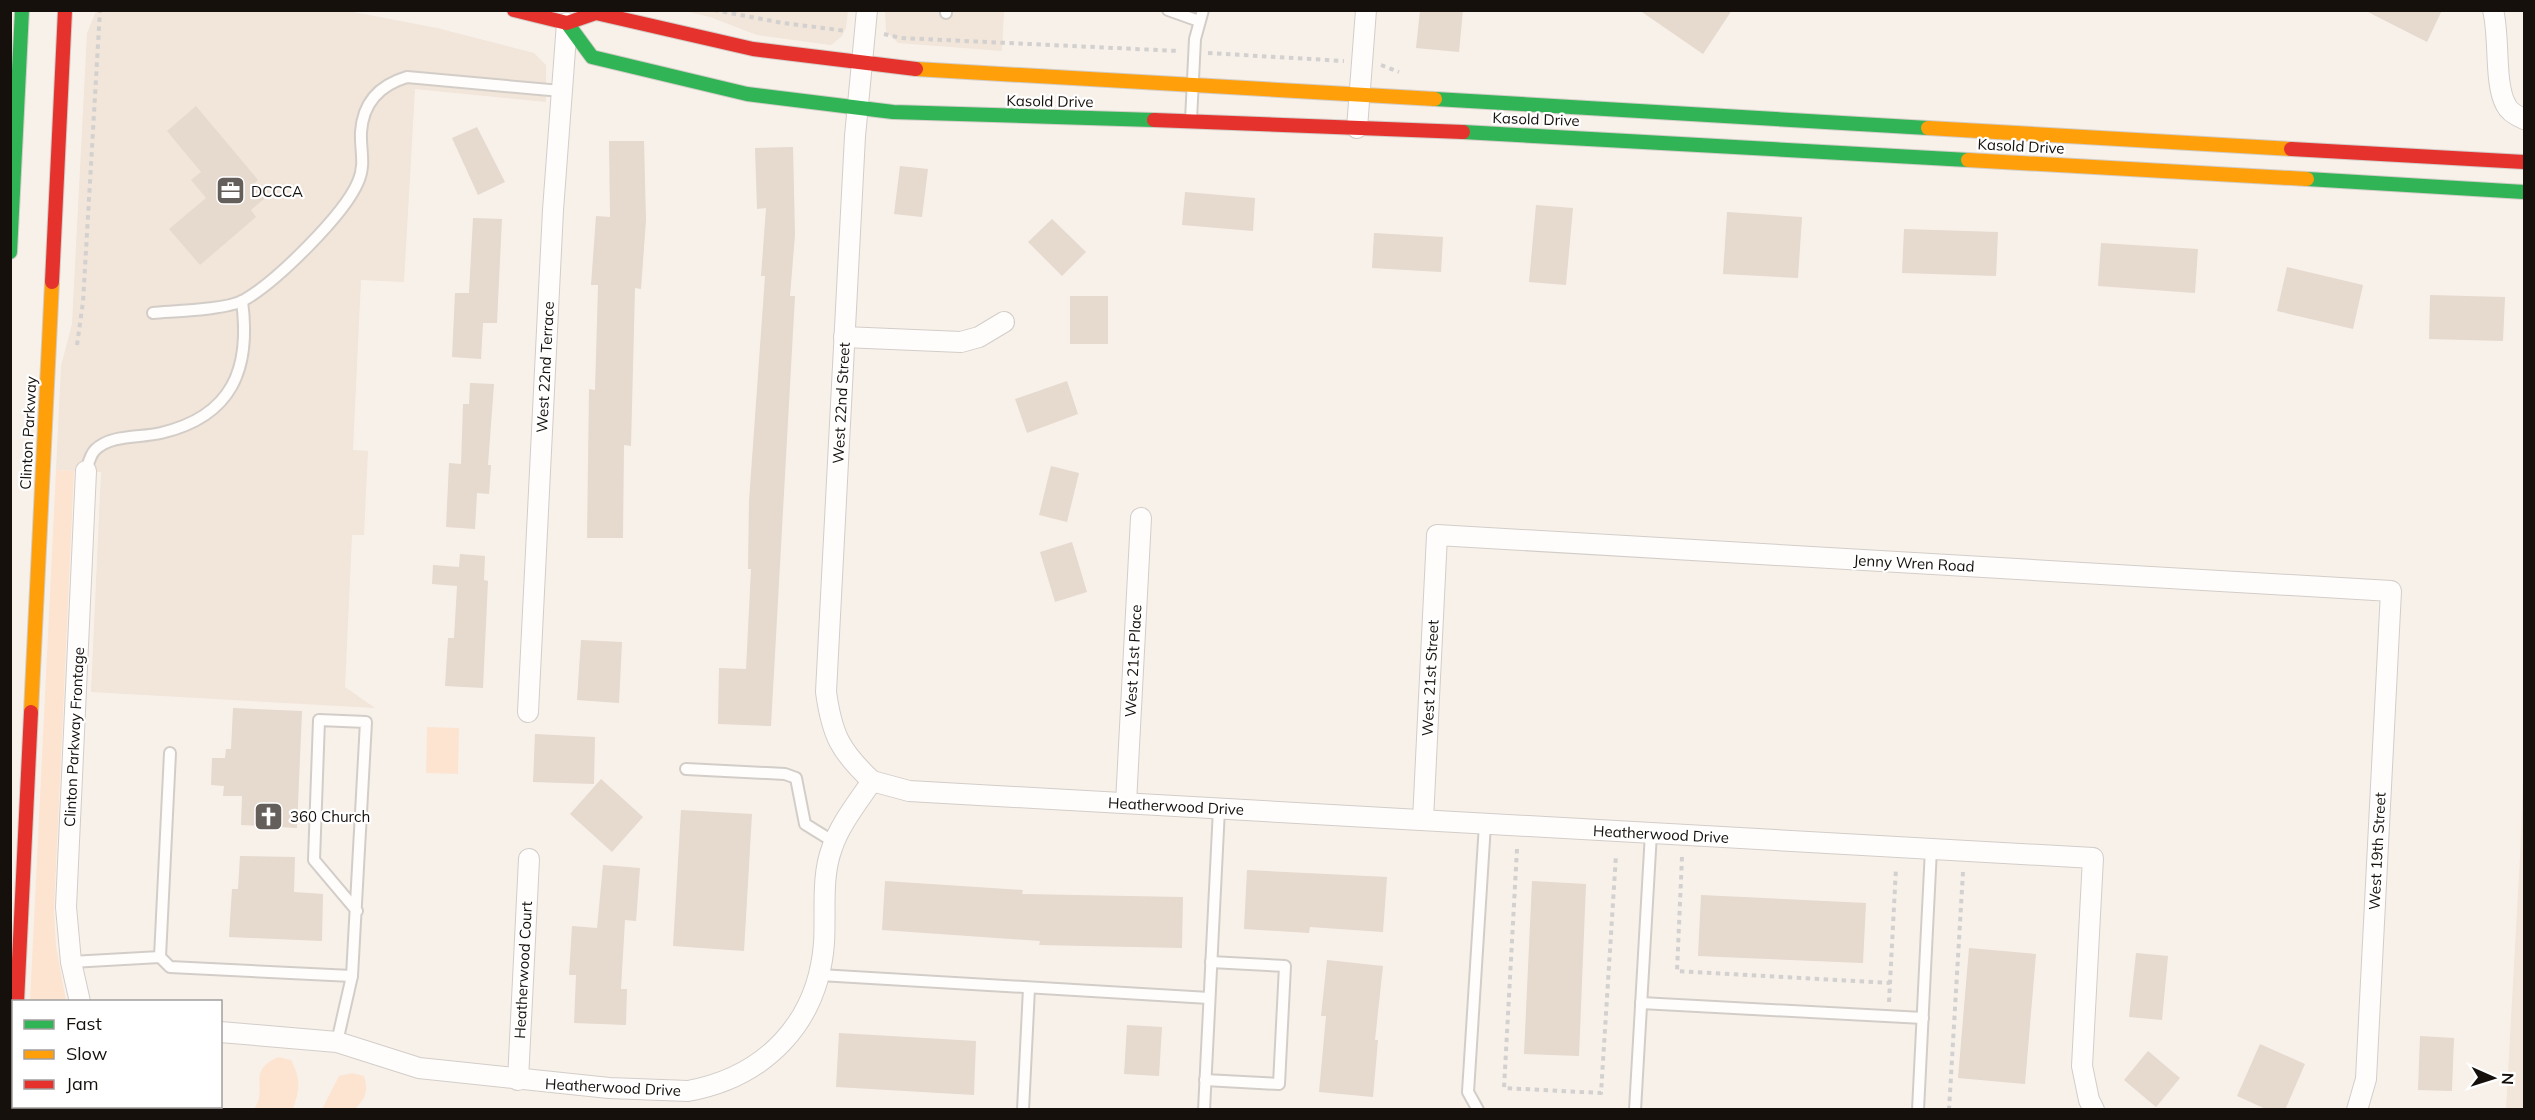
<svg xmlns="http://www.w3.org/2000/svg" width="2535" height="1120" viewBox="0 0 2535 1120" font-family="Mulish,sans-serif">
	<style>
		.built { fill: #f2e5d9 }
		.green { fill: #fce4d1 }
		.building { fill: #e6d9ce }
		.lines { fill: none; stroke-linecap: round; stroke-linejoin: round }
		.lane-casing { stroke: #d3cdc8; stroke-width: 14 }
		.street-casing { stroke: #d3cdc8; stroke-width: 22 }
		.fast-casing { stroke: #d3cdc8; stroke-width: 16 }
		.slow-casing { stroke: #d3cdc8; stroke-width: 16 }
		.jam-casing { stroke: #d3cdc8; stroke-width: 16 }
		.path { stroke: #d3d1cf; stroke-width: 4; stroke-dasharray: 4.5 4.5; stroke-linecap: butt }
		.lane { stroke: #fefdfc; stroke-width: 10 }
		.street { stroke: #fefdfc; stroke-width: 20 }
		.fast { stroke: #30b455; stroke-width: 14 }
		.slow { stroke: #ff9f0a; stroke-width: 14 }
		.jam { stroke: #e5322d; stroke-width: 14 }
		.labels { text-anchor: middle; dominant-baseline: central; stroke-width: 4.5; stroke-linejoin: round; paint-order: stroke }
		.street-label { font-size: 15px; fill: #15100c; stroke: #fff }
		.poi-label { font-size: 15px; fill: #15100c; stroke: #fff; text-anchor: start }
	</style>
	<rect width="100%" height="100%" fill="#f8f1ea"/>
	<g class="built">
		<polygon points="96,11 348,11 437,28 534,53 546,65 546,102 415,89 404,282 361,280 353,450 368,451 364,535 352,535 345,687 375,708 91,692 101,472 56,470 61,366 72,324 87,33"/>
		<polygon points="684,11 848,11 846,28 842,36 831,45 757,35 710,17"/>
		<polygon points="885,11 1004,11 1002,51 898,43 886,31"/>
		<polygon points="2524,757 2524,1109 2506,1109 2520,857"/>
	</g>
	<g class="green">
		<polygon points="56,470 74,471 54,911 56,946 66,1001 30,1002"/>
		<polygon points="427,727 459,728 458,774 426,773"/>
		<path d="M279,1057L291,1060C301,1079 300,1089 293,1109H254C269,1089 245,1070 279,1057Z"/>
		<path d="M352,1073L364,1076C369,1092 365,1098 355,1109H322L339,1076Z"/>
	</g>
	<g class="building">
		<polygon points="1420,10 1463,10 1459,52 1416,48"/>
		<polygon points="1639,10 1732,10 1703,54"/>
		<polygon points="2364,10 2442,10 2427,42"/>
		<polygon points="196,106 258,180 254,184 265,198 251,210 256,217 200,265 169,229 206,198 191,180 201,172 167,131"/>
		<polygon points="477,127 505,182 478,195 452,138"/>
		<polygon points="609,141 644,141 646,220 641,289 635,288 631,446 624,445 623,538 587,538 589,389 595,390 598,285 591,285 596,216 610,217"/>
		<polygon points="793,147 795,235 790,296 795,296 771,726 718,724 719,668 746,669 751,569 748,569 749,501 765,276 761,276 766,208 757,209 755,148"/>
		<polygon points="900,166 928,169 922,217 894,214"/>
		<polygon points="1185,192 1255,198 1253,231 1182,225"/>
		<polygon points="1536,205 1573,208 1566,285 1529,282"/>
		<polygon points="1727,212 1802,217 1798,278 1723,274"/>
		<polygon points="473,218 502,219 497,323 483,323 481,359 452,357 455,293 469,293"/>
		<polygon points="1052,219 1086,252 1062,276 1028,242"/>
		<polygon points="1904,229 1998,232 1996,276 1902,273"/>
		<polygon points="1374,233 1443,237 1441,272 1372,268"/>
		<polygon points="2101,243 2198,249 2195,293 2098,286"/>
		<polygon points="2287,267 2363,285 2353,329 2277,311"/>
		<polygon points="2430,295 2505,297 2503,341 2429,339"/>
		<rect x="1070" y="296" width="38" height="48"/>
		<polygon points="1067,381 1078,414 1027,433 1015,399"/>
		<polygon points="470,383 494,384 488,465 491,465 489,494 477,493 475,529 446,527 449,463 461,464 463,404 469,404"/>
		<polygon points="1051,466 1079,473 1067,522 1039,515"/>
		<polygon points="1072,542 1087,592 1055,602 1040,552"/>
		<polygon points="460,554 485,556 484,580 488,581 483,688 445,686 448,638 454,638 457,586 432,584 433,565 459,567"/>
		<polygon points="581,640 622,642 619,703 577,700"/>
		<polygon points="233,708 302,711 297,828 241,825 242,796 223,796 224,786 211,785 212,758 225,758 226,749 231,749"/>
		<polygon points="535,734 595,737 594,784 533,782"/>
		<polygon points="601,779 643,817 612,852 570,814"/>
		<polygon points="681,810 752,814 744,951 673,946"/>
		<polygon points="240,856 295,857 294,892 323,894 322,941 229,937 232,889 238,889"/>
		<polygon points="603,865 640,868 636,921 625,920 621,989 627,989 626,1025 574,1023 576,975 569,975 572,926 597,928"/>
		<polygon points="1247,870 1387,877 1383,932 1310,927 1309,933 1244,929"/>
		<polygon points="885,881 1023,890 1022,894 1183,897 1182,948 1039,945 1040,941 882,930"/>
		<polygon points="1532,881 1586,884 1579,1056 1524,1054"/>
		<polygon points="1701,895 1866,903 1863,963 1698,956"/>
		<polygon points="1969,948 2036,954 2025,1084 1958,1078"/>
		<polygon points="2136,953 2168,956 2162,1020 2129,1017"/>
		<polygon points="1327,960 1383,966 1375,1040 1378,1040 1373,1097 1319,1092 1326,1016 1321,1016"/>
		<polygon points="1127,1025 1162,1027 1159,1076 1124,1074"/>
		<polygon points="839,1033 976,1041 974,1095 836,1087"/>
		<polygon points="2420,1036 2454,1038 2452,1091 2418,1090"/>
		<polygon points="2260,1044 2305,1064 2285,1110 2268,1110 2237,1096"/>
		<polygon points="2148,1051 2180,1078 2156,1107 2124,1080"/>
	</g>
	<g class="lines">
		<defs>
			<g id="lane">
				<polyline points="1168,10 1199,21"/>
				<polyline points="946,13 946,10"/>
				<polyline points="1191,120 1195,39 1203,10"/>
				<path d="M153,313C175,311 226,310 244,300C276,282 344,215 358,182C366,164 360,150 361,132C363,102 380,85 407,77L561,91"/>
				<path d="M86,471C88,465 90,455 95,450C111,434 140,438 161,433C233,416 251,368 242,301"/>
				<polyline points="686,769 785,774 796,778 805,824 834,842"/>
				<polyline points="160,957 170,753"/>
				<polyline points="71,962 160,957 170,967 352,976 337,1042"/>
				<polyline points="820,975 1209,998"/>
				<polyline points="352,976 366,722 319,720 314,860 357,911"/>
				<polyline points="1641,1003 1923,1018"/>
				<polyline points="1205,1080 1279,1084 1285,966 1211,962"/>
				<polyline points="1023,1110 1029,988"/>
				<polyline points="1204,1110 1219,809"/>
				<polyline points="1478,1110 1468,1092 1485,824"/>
				<polyline points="1635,1110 1651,833"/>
				<polyline points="1918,1110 1931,849"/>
			</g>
			<g id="street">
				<path d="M867,10L855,136L826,692C832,735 840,751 872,781"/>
				<path d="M2493,10C2500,37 2494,84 2506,105C2509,112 2517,116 2524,119"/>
				<polyline points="1357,128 1366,10"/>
				<polyline points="844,337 961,342 979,337 1004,322"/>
				<polyline points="528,712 553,210 567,23"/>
				<polyline points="1126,803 1141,518"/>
				<polyline points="1423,820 1437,535 2391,591 2366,1079 2357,1110"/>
				<polyline points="80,1002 71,962 66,907 86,471"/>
				<path d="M220,1032L337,1042L419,1068L609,1088L688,1091C765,1077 818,1023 824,943C826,913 821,877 832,848C840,824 858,802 872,781L909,791L2093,858L2082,1066L2089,1100L2094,1110"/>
				<polyline points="518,1080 529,859"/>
				<polyline points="107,1106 108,1110"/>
			</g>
			<g id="fast">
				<polyline points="567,23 592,57 747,94 893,112 1154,120"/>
				<polyline points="1435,99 1928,128"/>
				<polyline points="1463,132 1968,160"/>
				<polyline points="2307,179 2524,192"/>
				<polyline points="10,252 22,10"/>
				<polyline points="12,1110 14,1076"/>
			</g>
			<g id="slow">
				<polyline points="916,69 1435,99"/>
				<polyline points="1928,128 2291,149"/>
				<polyline points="1968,160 2307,179"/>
				<polyline points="31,712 52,282"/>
			</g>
			<g id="jam">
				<polyline points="514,10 567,23 596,13 753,49 916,69"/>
				<polyline points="1154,120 1463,132"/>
				<polyline points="2291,149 2524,162"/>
				<polyline points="52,282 65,10"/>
				<polyline points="17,1002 31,712"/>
			</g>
		</defs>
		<use href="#lane" class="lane-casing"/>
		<use href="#street" class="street-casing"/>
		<use href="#fast" class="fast-casing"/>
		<use href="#slow" class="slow-casing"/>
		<use href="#jam" class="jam-casing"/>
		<g class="path">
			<polyline points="714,10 783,23 847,31"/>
			<polyline points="884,34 901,38 1179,51"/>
			<polyline points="1208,53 1344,61"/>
			<polyline points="1381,65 1399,72"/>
			<polyline points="77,345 83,302 100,10"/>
			<polyline points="1517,849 1504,1088 1601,1093 1616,855"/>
			<polyline points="1682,857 1677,971 1890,983"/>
			<polyline points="1889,1002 1896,868"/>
			<polyline points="1949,1110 1963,872"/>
		</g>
		<use href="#lane" class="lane"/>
		<use href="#street" class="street"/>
		<use href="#fast" class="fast"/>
		<use href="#slow" class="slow"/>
		<use href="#jam" class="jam"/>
	</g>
	<defs>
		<symbol id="office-square" viewBox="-11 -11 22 22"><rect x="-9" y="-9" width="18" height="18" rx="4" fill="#645f5a" stroke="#fff"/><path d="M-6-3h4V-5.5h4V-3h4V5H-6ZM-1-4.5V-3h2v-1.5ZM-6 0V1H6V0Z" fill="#fff"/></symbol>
		<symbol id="church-square" viewBox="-11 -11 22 22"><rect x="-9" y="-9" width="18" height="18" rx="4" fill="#645f5a" stroke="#fff"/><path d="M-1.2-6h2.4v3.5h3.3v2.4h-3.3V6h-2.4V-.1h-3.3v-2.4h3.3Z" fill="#fff"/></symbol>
	</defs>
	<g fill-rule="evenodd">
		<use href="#office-square" x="214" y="174" width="33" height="33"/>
		<use href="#church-square" x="252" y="800" width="33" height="33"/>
	</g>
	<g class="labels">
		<g class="street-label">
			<text transform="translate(1050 101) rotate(1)">Kasold Drive</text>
			<text transform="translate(1536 119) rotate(2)">Kasold Drive</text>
			<text transform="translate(2021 146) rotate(3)">Kasold Drive</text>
			<text transform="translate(545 367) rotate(-87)">West 22nd Terrace</text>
			<text transform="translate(841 403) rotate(-87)">West 22nd Street</text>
			<text transform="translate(28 433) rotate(-87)">Clinton Parkway</text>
			<text transform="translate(1914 563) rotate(3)">Jenny Wren Road</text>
			<text transform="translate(1133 661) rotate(-87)">West 21st Place</text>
			<text transform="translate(1430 678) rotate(-87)">West 21st Street</text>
			<text transform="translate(74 737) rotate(-87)">Clinton Parkway Frontage</text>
			<text transform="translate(1176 806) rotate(3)">Heatherwood Drive</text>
			<text transform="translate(1661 834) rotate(3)">Heatherwood Drive</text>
			<text transform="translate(2377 851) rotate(-87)">West 19th Street</text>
			<text transform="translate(523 970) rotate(-87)">Heatherwood Court</text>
			<text transform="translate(613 1087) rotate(3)">Heatherwood Drive</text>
		</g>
		<g class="poi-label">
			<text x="251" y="191">DCCCA</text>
			<text x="290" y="816">360 Church</text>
		</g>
	</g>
	<rect width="2535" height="1120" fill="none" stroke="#15100c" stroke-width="24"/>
	<rect x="12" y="1000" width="210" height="108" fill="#ffffff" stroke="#a19f9e" stroke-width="1.5"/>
	<rect x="24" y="1020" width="30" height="9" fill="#30b455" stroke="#a19f9e" stroke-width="1.5"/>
	<text x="66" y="1030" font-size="18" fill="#15100c">Fast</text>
	<rect x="24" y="1050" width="30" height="9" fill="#ff9f0a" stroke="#a19f9e" stroke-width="1.5"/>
	<text x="66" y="1060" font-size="18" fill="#15100c">Slow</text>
	<rect x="24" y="1080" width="30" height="9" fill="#e5322d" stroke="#a19f9e" stroke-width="1.5"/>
	<text x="66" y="1090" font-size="18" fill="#15100c">Jam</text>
	<g transform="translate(2493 1078) rotate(93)" stroke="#ffffff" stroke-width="4.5" paint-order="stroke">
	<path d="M0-4.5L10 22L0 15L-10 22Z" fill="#15100c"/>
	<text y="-9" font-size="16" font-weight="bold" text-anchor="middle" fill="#15100c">N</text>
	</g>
</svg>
